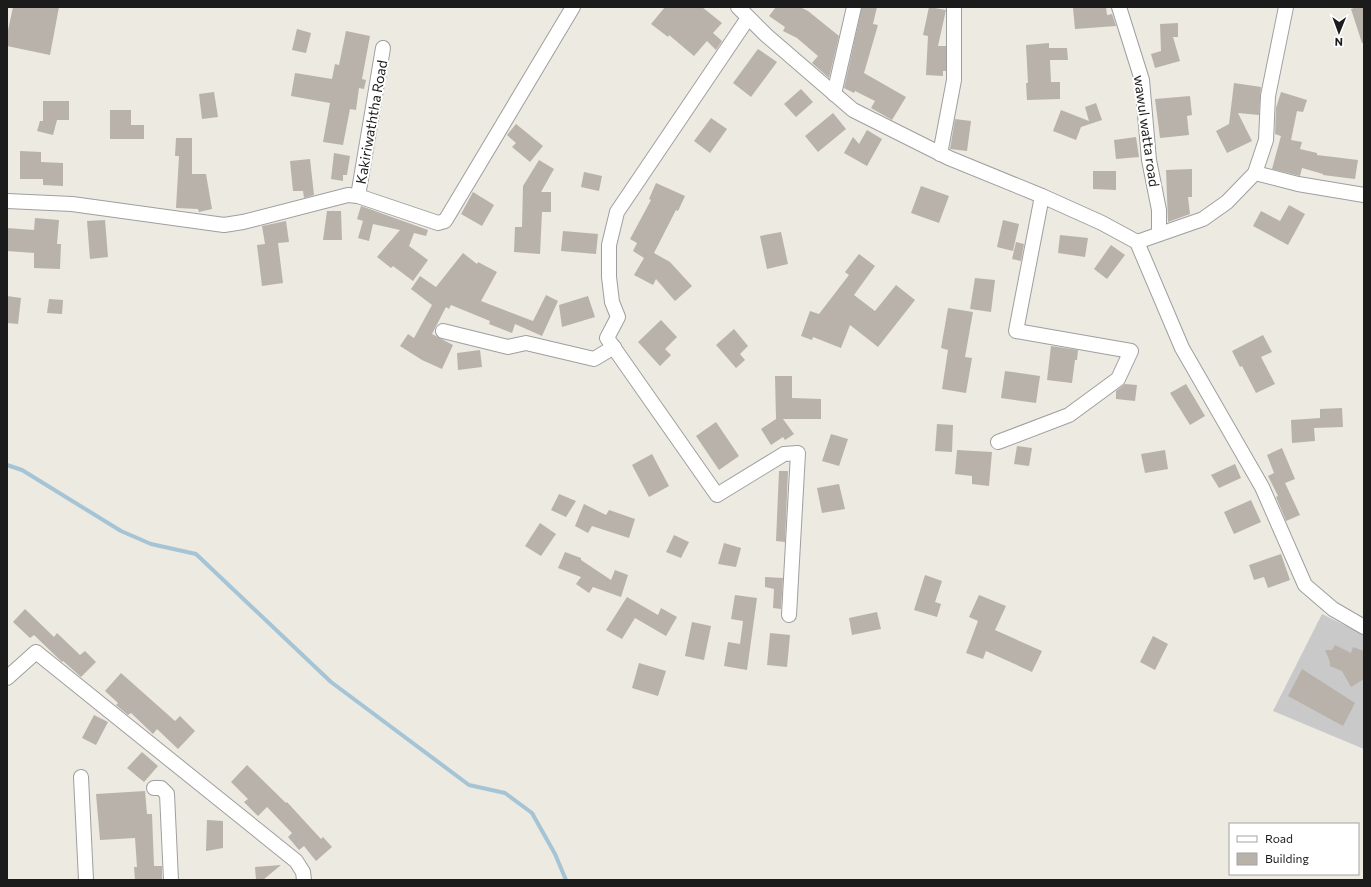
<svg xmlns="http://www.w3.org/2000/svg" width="1371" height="887" viewBox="0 0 1371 887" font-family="Commissioner,sans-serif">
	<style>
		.religious { fill: #c9c9c9 }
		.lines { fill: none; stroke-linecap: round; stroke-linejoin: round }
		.stream { stroke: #a5c4d5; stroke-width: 4 }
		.building { fill: #b8b2ab }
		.minor-casing { stroke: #9f9f9f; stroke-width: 16 }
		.minor { stroke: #fff; stroke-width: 14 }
		.labels { text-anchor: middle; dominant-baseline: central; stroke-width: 4; stroke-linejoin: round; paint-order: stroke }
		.street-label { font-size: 14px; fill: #1b1b1b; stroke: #fff }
	</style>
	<rect width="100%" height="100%" fill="#eceae1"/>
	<polygon class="religious" points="1322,614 1364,635 1364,749 1273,711"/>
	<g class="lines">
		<polyline class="stream" points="7,465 22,470 121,531 151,544 196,554 331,682 469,785 505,793 532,813 555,854 566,880"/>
	</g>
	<g class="building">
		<polygon points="13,7 59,7 50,55 7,46 7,35"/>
		<polygon points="665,7 702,7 722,23 713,33 722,41 716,50 707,41 694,56 669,35 668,37 651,24"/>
		<polygon points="776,7 800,7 808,11 839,36 829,78 812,63 818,56 797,38 783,31 785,27 769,16"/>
		<polygon points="862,7 877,7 873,24 878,25 864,73 906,97 892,120 871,108 875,101 855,91 854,93 844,88"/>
		<polygon points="929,7 946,10 938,46 946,46 946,71 943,71 943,76 926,75 928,36 923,35"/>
		<polygon points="1079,7 1106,7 1107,15 1112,14 1116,26 1075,29 1073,8"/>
		<polygon points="1357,7 1364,7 1364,43 1362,43 1351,9"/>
		<polygon points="1178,23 1178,37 1173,37 1180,61 1155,68 1151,54 1161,51 1160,24"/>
		<polygon points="297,29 311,33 306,53 292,50"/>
		<polygon points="346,31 370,36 362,79 366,80 364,89 359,88 356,110 350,109 343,145 323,142 330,103 291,96 295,73 332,79 335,64 339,65"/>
		<polygon points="1049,43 1049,48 1067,48 1068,60 1050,60 1051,82 1060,82 1060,99 1027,100 1026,83 1028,83 1026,45"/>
		<polygon points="758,49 777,62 751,97 733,83"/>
		<polygon points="1234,83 1261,87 1259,115 1238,113 1252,141 1227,153 1216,131 1229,124"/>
		<polygon points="801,89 813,102 796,117 784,104"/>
		<polygon points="214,92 218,117 202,119 199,94"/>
		<polygon points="1281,92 1307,100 1303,112 1297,111 1291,140 1302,142 1300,149 1317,153 1317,155 1358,160 1355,179 1323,175 1323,174 1302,168 1300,176 1272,169 1281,136 1275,134 1276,108"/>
		<polygon points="1190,96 1192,115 1187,116 1189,135 1160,138 1155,99"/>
		<polygon points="43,101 69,101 69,120 57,120 53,135 37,131 40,121 43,121"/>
		<polygon points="1096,103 1102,120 1081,127 1076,140 1053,131 1061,110 1089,121 1085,107"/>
		<polygon points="110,110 131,110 131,125 144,125 144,139 110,139"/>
		<polygon points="833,113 846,129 818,152 805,136"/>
		<polygon points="711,118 727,129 710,153 694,141"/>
		<polygon points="955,119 971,121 967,151 950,149"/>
		<polygon points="516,124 543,146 530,162 512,147 516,143 507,135"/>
		<polygon points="867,130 882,139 867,166 844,153 853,137 859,144"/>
		<polygon points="1136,137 1139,157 1116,159 1114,140"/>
		<polygon points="176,138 192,138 192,174 206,174 212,209 199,212 198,209 176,208 179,156 175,156"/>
		<polygon points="20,151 41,152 41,162 63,163 63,186 43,185 43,179 20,179"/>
		<polygon points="334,153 350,156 347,175 343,175 343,181 331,179"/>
		<polygon points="310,159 314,195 304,198 303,191 293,191 290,161"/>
		<polygon points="539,160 554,169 541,192 551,192 551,212 542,212 540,254 514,252 515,227 522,227 523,186"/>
		<polygon points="1192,169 1192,197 1188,197 1190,214 1168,222 1166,170"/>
		<polygon points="1093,171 1116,171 1116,190 1093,189"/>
		<polygon points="584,172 602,176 599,191 581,187"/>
		<polygon points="656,183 685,196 678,211 676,210 654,253 670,262 692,286 675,301 656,279 653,285 634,275 644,258 633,251 637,243 630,239 651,200 649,199"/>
		<polygon points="921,186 949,196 939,223 911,213"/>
		<polygon points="473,192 494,205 482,226 461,214"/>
		<polygon points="1289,205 1305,214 1288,245 1253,226 1261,211 1280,221"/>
		<polygon points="361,206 428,230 426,236 414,233 409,246 428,260 413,281 393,266 391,268 377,257 400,230 373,224 369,241 358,238 363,221 357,219"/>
		<polygon points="327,211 341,211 342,240 323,240"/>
		<polygon points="35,218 59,220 57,244 61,244 60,269 34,268 34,253 7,251 7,228 34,230"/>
		<polygon points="105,220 108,257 90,259 87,221"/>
		<polygon points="1003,220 1019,224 1013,251 997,247"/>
		<polygon points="286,221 289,242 278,243 283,283 262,286 257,245 265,244 262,226"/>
		<polygon points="563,231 598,234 596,254 561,251"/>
		<polygon points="781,232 788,264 767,269 760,236"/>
		<polygon points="1060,235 1088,238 1085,257 1058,253"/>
		<polygon points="1016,242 1024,244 1021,261 1012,259"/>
		<polygon points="1111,245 1125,255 1107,279 1094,269"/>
		<polygon points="463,253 477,264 478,262 497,272 481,301 533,321 546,295 558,301 542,336 515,324 512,333 489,324 490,321 451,305 449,309 446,307 432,334 453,345 442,369 422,360 400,346 408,334 414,338 432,305 411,289 420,276 436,287"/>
		<polygon points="859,254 875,266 854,295 875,311 896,285 915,300 878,347 850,325 841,348 813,337 812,340 801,336 810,311 819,314 849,275 845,272"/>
		<polygon points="975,278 995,280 991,312 970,309"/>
		<polygon points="7,296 21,298 18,324 7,323"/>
		<polygon points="588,296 595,317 562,327 559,305"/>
		<polygon points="49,299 63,300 62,314 47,313"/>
		<polygon points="948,308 973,312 965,357 972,358 966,393 942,389 948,350 941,348"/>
		<polygon points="661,320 677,337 665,349 671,355 660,366 638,342"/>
		<polygon points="734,329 748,346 740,354 745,360 736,368 716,345"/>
		<polygon points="1263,335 1272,352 1261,357 1275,384 1256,393 1242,366 1240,367 1232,351"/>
		<polygon points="1051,346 1078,350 1077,360 1075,360 1072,383 1047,380"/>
		<polygon points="480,350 482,367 458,370 457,353"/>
		<polygon points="1005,371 1040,376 1036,403 1001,398"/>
		<polygon points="775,376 792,376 792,398 821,399 821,419 783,419 794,434 785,440 783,437 771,445 761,429 776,419"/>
		<polygon points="1125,384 1137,385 1135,401 1116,399 1116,391"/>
		<polygon points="1186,384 1205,416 1190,425 1170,393"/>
		<polygon points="1342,408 1343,427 1314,428 1315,441 1292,443 1291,420 1320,418 1320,409"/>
		<polygon points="716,422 739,456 719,470 696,436"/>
		<polygon points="937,424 953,425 952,452 935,451"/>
		<polygon points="831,434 848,439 839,466 822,461"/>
		<polygon points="1017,446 1032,448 1029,466 1014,464"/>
		<polygon points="1282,448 1295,479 1285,483 1300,515 1286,521 1276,497 1278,496 1268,476 1274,473 1267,455"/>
		<polygon points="957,450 992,452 989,486 972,484 972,476 955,474"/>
		<polygon points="1165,450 1168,469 1145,473 1141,454"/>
		<polygon points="652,454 669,486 649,497 632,465"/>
		<polygon points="1235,464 1241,478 1219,488 1211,475"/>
		<polygon points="779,471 788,471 785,542 776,541"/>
		<polygon points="839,484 845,509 822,513 817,488"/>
		<polygon points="559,494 576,501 566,517 551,510"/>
		<polygon points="1251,500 1261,522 1234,534 1224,512"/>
		<polygon points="584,504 606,515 609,510 635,519 629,538 592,526 588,533 575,526"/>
		<polygon points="540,523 556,534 541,556 525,546"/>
		<polygon points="674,535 689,542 681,558 666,552"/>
		<polygon points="724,543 741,548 736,567 718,564"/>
		<polygon points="565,552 581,558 581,560 611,580 615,570 628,575 621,597 593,587 589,593 576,584 581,577 558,568"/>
		<polygon points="1281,554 1290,580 1268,588 1264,577 1254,580 1249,565"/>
		<polygon points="925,575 942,581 935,602 941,604 937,617 914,610"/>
		<polygon points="765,577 783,578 781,609 773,608 774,589 765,587"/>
		<polygon points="735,595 757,598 747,670 724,666 728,642 740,644 743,621 731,619"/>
		<polygon points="979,595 1006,606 995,630 1042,651 1032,672 986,651 983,659 966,653 978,621 969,617"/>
		<polygon points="627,597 658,615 661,608 677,617 666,636 635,618 622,639 606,630"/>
		<polygon points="25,609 54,637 57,633 80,655 85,651 96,662 81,677 63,661 62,662 60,660 34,635 30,638 13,622"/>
		<polygon points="877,612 881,629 852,635 849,618"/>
		<polygon points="692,622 711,626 704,660 685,656"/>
		<polygon points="770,633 790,635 787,667 767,665"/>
		<polygon points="1153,636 1168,644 1155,670 1140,662"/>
		<polygon points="1335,645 1351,653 1353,647 1364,651 1363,666 1364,679 1351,687 1342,671 1330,666 1330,662 1325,650 1332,650"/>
		<polygon points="639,663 666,671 658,696 632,688"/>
		<polygon points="1302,669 1355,703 1343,726 1288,696"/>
		<polygon points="121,673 175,721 180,716 195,731 178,749 157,729 153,734 131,713 128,715 116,705 118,703 105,691"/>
		<polygon points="94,715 108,722 96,745 82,738"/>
		<polygon points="142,752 158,766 144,782 127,768"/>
		<polygon points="247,765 286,803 287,802 321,839 323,837 332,847 316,861 304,846 299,850 288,837 292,833 267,807 258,816 244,802 248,799 231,782"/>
		<polygon points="145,791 147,814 152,814 154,866 162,866 162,880 135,880 134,867 137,867 135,838 100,840 96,794"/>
		<polygon points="207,820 223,821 223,848 206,851"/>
		<polygon points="281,865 263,880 256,880 255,867"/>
	</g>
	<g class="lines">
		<defs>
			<g id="minor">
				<polyline points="738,7 766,35 853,110 949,158 1042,196 1102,223 1137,242 1182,348 1262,487 1305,585 1333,609 1364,627"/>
				<polyline points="1119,7 1142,80 1149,160 1159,210 1159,234"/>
				<polyline points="748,18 617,212 609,245 609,277 612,302 618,317 607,338 717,495 784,454 798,453 789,615"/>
				<polyline points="834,94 854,7"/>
				<polyline points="940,154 954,80 954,7"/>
				<polyline points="1255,173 1298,184 1364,195"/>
				<polyline points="358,196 383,48"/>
				<polyline points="7,201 72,204 224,225 243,222 348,195 358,196 438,223 445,221 573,7"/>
				<polyline points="1137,242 1203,219 1227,202 1255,173 1266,140 1268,96 1286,7"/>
				<polyline points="443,331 508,347 526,343 594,359 614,347"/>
				<polyline points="998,442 1069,415 1118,379 1131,351 1016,331 1042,196"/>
				<polyline points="7,678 36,652 296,861 303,872 304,880"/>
				<polyline points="81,777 86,880"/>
				<polyline points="154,788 161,788 167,794 171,880"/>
			</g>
		</defs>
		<use href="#minor" class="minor-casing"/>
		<use href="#minor" class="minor"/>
	</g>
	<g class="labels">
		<g class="street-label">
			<text transform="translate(371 122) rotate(-80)">Kakiriwaththa Road</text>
			<text transform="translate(1147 131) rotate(82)">wawul watta road</text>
		</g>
	</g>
	<rect width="1371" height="887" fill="none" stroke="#1b1b1b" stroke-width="16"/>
	<rect x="1229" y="823" width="130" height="52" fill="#ffffff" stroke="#a4a4a4"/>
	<rect x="1237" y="836" width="20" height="6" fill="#ffffff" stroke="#a4a4a4"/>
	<text x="1265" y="843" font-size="12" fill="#1b1b1b">Road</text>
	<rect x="1237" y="853" width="20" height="12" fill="#b8b2ab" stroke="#a4a4a4"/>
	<text x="1265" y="863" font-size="12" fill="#1b1b1b">Building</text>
	<g transform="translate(1339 32) rotate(181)" stroke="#ffffff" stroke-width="3" paint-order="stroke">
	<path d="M0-3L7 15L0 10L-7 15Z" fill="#1b1b1b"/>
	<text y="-6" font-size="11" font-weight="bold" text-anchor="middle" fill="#1b1b1b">N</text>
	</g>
</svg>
